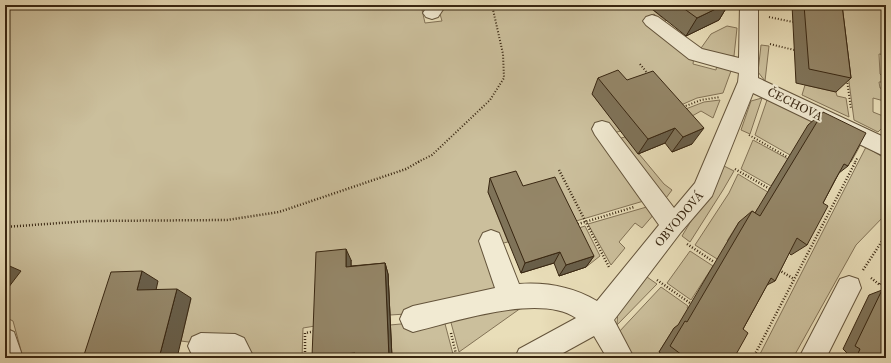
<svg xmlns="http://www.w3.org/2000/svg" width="891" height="363" viewBox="0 0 891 363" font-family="'IM FELL Great Primer',serif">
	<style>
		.green { fill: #cbbf9c; stroke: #827256 }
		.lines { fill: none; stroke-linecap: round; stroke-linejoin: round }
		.minor-casing { stroke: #64543b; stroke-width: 2 }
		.path-far1 { stroke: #382611; stroke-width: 2; stroke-dasharray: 1 2; stroke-linecap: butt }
		.path { stroke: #382611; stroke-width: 2.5; stroke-dasharray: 1 2; stroke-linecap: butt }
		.minor { fill: #f1ead2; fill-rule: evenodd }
		.wall { fill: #7f7359; stroke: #382611 }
		.shaded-wall { fill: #685e49; stroke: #382611 }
		.building { fill: #948668; stroke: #382611 }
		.labels { text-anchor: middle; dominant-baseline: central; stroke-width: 4; stroke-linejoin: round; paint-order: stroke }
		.street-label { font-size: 12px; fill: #382611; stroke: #f1ead2 }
	</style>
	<rect width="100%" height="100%" fill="#e9deb9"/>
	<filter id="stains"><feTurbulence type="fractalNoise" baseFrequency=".005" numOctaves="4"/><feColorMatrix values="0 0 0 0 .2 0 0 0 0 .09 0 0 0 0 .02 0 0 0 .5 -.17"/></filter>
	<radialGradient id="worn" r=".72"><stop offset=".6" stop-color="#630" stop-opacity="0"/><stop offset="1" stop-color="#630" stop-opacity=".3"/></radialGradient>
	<g class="green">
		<polygon points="5,5 421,5 425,23 442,21 440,14 444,5 647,5 666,21 663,22 654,14 644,19 694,57 693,64 716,70 717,64 731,71 723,93 697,98 665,112 592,94 621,131 613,133 604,122 592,127 647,200 566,224 488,192 508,242 499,244 497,289 406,314 390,315 388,274 321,325 303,328 302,358 252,358 196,343 181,341 191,299 87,358 23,358 13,321 5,317"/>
		<polygon points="827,5 886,5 886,55 879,54 880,74 885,79 885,82 879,82 880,88 886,90 884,101 873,98 873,112 883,116 882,128 878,132 854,120 840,13"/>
		<polygon points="727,26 737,28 734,56 720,56 699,51 711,34"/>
		<polygon points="761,45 769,46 765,81 758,72"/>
		<polygon points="805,85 836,92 837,96 846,98 849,117 802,95"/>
		<polygon points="762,98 750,134 741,130 751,101"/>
		<polygon points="720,100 713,118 701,111 676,125 683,110 704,102"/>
		<polygon points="767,100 787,107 861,144 851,162 843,158 790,155 755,135"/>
		<polygon points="625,137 664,184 672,190 666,198 617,139"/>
		<polygon points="753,140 788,159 771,186 741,169"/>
		<polygon points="866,147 886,159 886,214 856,245 793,358 758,358"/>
		<polygon points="724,166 734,171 723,190 690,242 682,236"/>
		<polygon points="738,174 776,197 758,208 747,227 739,222 727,241 736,246 725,264 695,245 729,193"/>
		<polygon points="650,206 655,213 642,228 635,223 619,242 625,248 611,265 588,224"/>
		<polygon points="585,226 600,256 586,267 569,231"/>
		<polygon points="690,251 713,266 691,300 667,283"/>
		<polygon points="647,277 657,284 617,325 618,308"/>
		<polygon points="661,287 688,306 687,308 695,313 674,328 659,352 667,358 630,358 618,333"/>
		<polygon points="528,303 459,352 450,319"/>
		<polygon points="444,320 453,354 443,358 392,358 390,325"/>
	</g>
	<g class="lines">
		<defs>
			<g id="minor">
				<polygon points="428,5 446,5 438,17 432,19 426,17 423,13"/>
				<path d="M740,5H758V78L886,138V157L753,93L712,196L681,232L614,320L634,358H607L594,336L554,358H515L519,349L576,318C539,293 454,322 413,332L404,328L400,319L404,310L413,306L495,288L479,241L483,233L491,230L499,233L519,284C546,282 573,287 597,301L659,225L595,135L592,129L595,123L602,121L609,123L674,208L695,183L738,82L739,73L689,59L646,25L643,21L646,17L652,15L658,17L702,49L739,58Z"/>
				<polygon points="849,276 858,279 861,288 826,358 799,358 840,279"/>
				<polygon points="5,328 14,332 23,358 5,358"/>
				<polygon points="201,333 235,334 244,338 254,358 198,358 192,355 188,346 192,337"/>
			</g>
		</defs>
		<use href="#minor" class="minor-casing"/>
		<g class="path-far1">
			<polyline points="769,17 793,22"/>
			<polyline points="770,44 794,50"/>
			<polyline points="640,64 648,74"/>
			<polyline points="847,80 851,109"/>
			<polyline points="683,107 701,100 720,97"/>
			<polyline points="749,135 789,158"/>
			<polyline points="418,162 432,155 490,100 504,78 503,54 492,5"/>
			<polyline points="855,162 858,157"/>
		</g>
		<g class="path">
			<polyline points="735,169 770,189"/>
			<polyline points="559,170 609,267"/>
			<polyline points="575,225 634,207"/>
			<polyline points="5,227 88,221 227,220 279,212 406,169 420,161"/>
			<polyline points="687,244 714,262"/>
			<polyline points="779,270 794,279"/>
			<polyline points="863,270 886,235"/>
			<polyline points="871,278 880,285 886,274"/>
			<polyline points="657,280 690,303"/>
			<polyline points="451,333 457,358"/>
			<polyline points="305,358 305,333 316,331"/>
			<polyline points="753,358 856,161"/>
		</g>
		<use href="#minor" class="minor"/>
	</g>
	<g class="wall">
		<polygon points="647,5 728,5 719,20 686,36"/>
		<polygon points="792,5 842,5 851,78 836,92 796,83"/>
		<polygon points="598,78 627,80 692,144 672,152 665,143 638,154 592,94"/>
		<polygon points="823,112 848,166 839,173 823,203 807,245 791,255 789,253 775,281 767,285 743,329 734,358 667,358 659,352 674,328 678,325 739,222 752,211 755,213 808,125"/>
		<polygon points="490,178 523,186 594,256 586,267 559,276 554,263 521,273 488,192"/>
		<polygon points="351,260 351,266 385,263 388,274 392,358 314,358 312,357"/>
		<polygon points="882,290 886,358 844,358 847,353 843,349 869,295"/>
	</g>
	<g class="shaded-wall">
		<polygon points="724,5 728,5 719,20 686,36 697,18"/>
		<polygon points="675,128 665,143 638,154 648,139"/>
		<polygon points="704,128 692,144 672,152 683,137"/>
		<polygon points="346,249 351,260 351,277 346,267"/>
		<polygon points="560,252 554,263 521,273 525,263"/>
		<polygon points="594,256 586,267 559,276 566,265"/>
		<polygon points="385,263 388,274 392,358 389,358"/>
		<polygon points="5,264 21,271 5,292"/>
		<polygon points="142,271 158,281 154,299 137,290"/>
		<polygon points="177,289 191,298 177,358 159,358"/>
	</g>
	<g class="building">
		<polygon points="679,5 724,5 697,18"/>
		<polygon points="804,5 842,5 851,78 809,69"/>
		<polygon points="618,70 627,80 653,71 704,128 683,137 675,128 648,139 598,78"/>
		<polygon points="823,112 866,133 848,166 844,164 835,180 823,203 828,206 807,245 797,238 775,281 771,278 743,329 748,333 734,358 686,358 670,346 685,321 687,322 752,211 760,216"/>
		<polygon points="516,171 523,186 555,177 594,256 566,265 560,252 525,263 490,178"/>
		<polygon points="346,249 346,267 385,263 389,358 355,358 355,353 312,357 316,252"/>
		<polygon points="142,271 137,290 177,289 159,358 83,358 111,272"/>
		<polygon points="882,290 886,292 886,358 856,358 860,349 855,346"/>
	</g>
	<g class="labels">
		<g class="street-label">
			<text transform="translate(795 104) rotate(26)">ČECHOVA</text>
			<text transform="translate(679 219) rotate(-50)">OBVODOVÁ</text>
		</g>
	</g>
	<rect width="891" height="363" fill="none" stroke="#e9deb9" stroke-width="20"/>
	<rect x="6" y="6" width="879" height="351" fill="none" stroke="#382611" stroke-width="2"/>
	<rect x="10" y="10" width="871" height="343" fill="none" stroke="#382611"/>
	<rect width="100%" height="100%" filter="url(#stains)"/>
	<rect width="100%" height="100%" fill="url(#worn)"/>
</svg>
